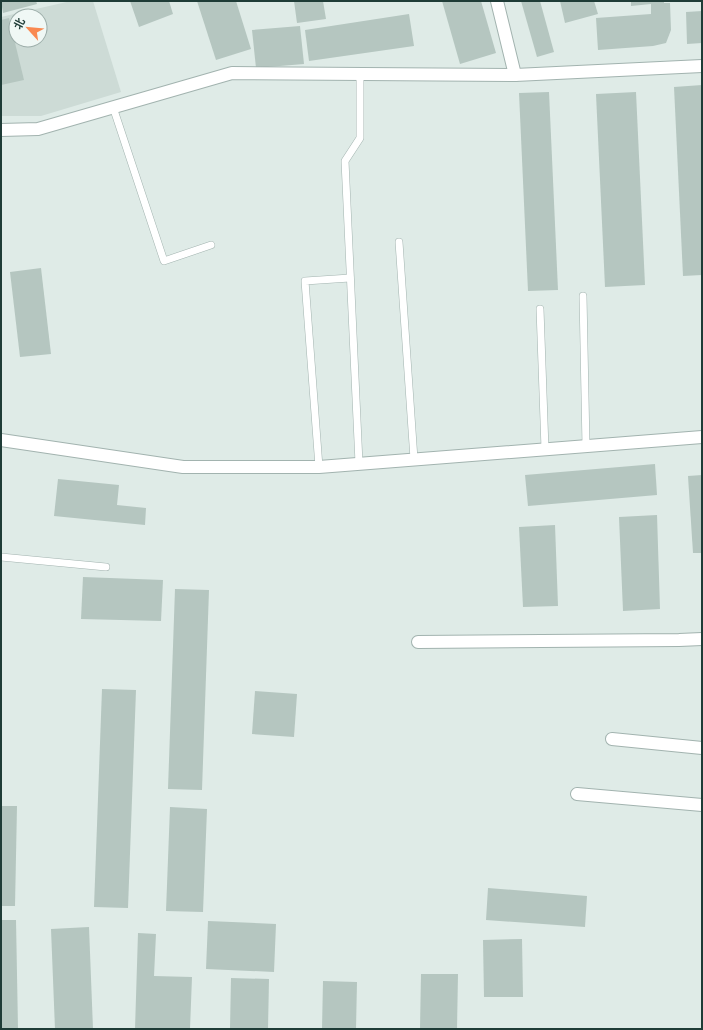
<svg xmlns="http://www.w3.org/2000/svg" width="703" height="1030" viewBox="0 0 703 1030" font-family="'Space Grotesk','Noto Sans SC',sans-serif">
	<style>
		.built { fill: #cddbd6; fill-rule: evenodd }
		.building { fill: #b5c6c0 }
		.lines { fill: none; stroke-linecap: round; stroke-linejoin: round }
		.lane-casing { stroke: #a2b3af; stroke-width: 8 }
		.street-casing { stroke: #a2b3af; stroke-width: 14 }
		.lane { stroke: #fff; stroke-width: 7 }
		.street { stroke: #fff; stroke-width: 12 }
	</style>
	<rect width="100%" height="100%" fill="#dfebe7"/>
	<path class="built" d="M71,1H93L121,92L41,116H1V17ZM16,16H40V40H16Z"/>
	<g class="building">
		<polygon points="1,1 36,1 37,4 3,13"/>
		<polygon points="130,1 169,1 173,14 139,27"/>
		<polygon points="197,1 236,1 251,49 216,60"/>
		<polygon points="294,1 323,1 326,19 297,23"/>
		<polygon points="442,1 481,1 496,53 460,64"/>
		<polygon points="521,1 540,1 554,52 537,57"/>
		<polygon points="560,1 594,1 598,14 565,23"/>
		<polygon points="631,1 664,1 664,3 670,3 671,30 666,43 653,46 598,50 596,18 651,14 651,4 631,6"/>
		<polygon points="702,11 702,43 687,44 686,12"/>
		<polygon points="409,14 414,46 309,61 305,30"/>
		<polygon points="9,18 24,80 1,85 1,20"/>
		<polygon points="300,26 304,64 256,68 252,30"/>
		<polygon points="702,85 702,275 683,276 674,87"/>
		<polygon points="549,92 558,290 528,291 519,93"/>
		<polygon points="636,92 645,285 605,287 596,94"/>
		<polygon points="41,268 51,354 20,357 10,272"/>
		<polygon points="655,464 657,495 528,506 525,475"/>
		<polygon points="702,475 702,553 693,553 688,476"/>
		<polygon points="58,479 119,485 117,505 146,508 145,525 54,516"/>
		<polygon points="657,515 660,609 623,611 619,517"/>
		<polygon points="555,525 558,606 523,607 519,527"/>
		<polygon points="83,577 163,580 161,621 81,619"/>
		<polygon points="175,589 209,590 202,790 168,789"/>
		<polygon points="102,689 136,690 128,908 94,907"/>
		<polygon points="255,691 297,694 294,737 252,734"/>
		<polygon points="1,806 17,806 15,906 1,906"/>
		<polygon points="170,807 207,809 203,912 166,911"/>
		<polygon points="488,888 587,896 585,927 486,920"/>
		<polygon points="1,920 16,920 18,1029 1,1029"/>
		<polygon points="208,921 276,924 274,972 206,969"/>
		<polygon points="89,927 93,1029 55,1029 51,929"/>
		<polygon points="138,933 156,934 154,976 192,977 190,1029 135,1029"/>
		<polygon points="522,939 523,997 484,997 483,940"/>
		<polygon points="421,974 458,974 457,1029 420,1029"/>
		<polygon points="231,978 269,979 268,1029 230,1029"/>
		<polygon points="323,981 357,982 356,1029 322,1029"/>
	</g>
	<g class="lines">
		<defs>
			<g id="lane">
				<polyline points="113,107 164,261 211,245"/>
				<polyline points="399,242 414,459"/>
				<polyline points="583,296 586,446"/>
				<polyline points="540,309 545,449"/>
				<polyline points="359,463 345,161 360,138 360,74"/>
				<polyline points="319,467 305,281 350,278"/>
				<polyline points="1,557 106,567"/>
			</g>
			<g id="street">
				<polyline points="497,1 515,75"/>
				<polyline points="1,130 38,129 232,73 515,75 702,66"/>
				<polyline points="1,440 183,467 319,467 702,437"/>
				<polyline points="418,642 679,640 702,639"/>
				<polyline points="612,739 702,748"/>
				<polyline points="577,794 702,805"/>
			</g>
		</defs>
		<use href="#lane" class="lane-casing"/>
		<use href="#street" class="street-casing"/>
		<use href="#lane" class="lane"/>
		<use href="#street" class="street"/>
	</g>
	<rect width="703" height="1030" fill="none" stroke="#1f3c37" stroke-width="4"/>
	<g transform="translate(28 28) rotate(297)"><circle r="19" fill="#f0f8f5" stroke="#9cada9"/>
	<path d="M0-3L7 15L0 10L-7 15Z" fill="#f98950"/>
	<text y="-6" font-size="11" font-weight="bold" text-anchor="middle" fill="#1f3c37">北</text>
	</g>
</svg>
